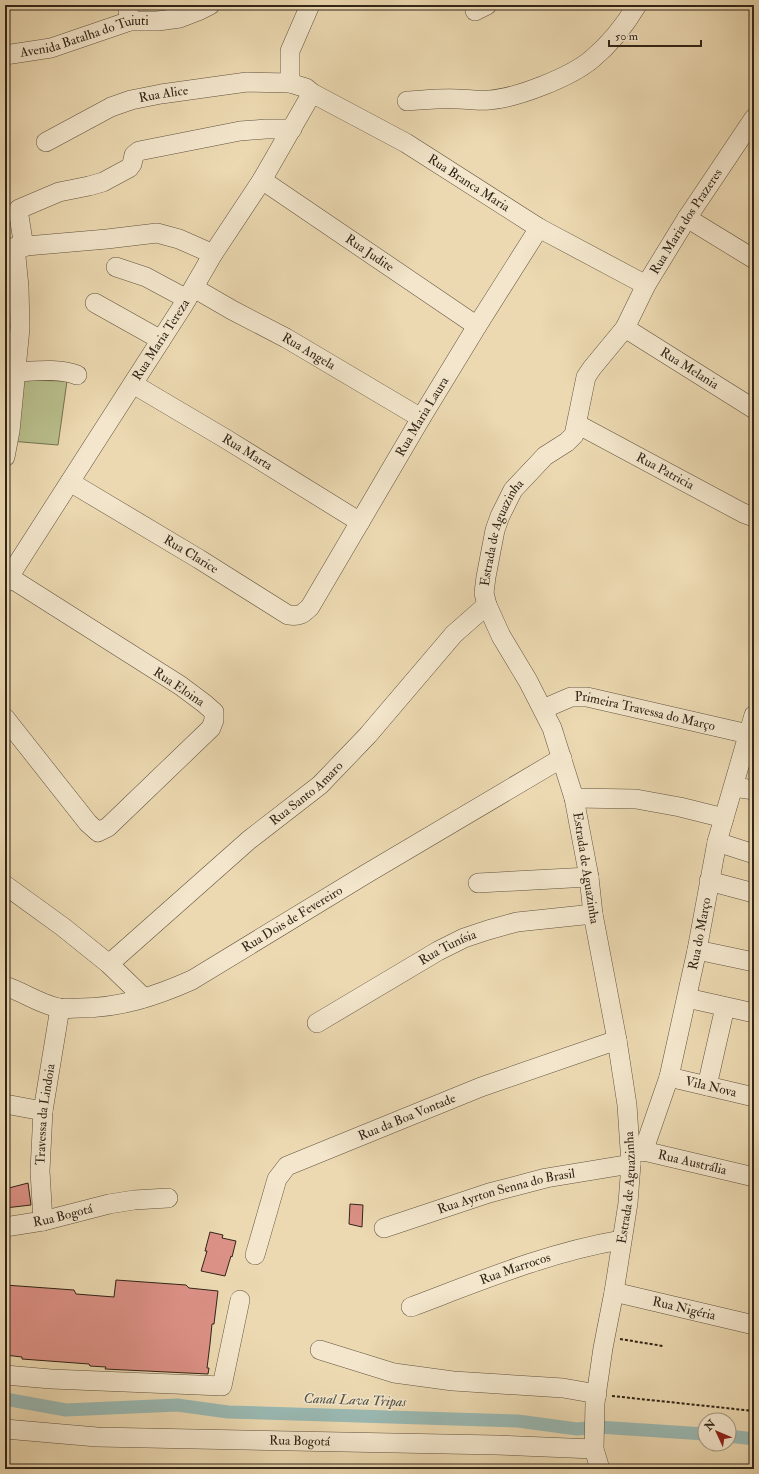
<svg xmlns="http://www.w3.org/2000/svg" width="759" height="1474" viewBox="0 0 759 1474" font-family="'IM FELL Double Pica',serif">
	<style>
		.green { fill: #b8bf8c; stroke: #747252 }
		.lines { fill: none; stroke-linecap: round; stroke-linejoin: round }
		.canal { stroke: #9ab9b3; stroke-width: 13 }
		.building { fill: #dc9186; stroke: #312518 }
		.minor-casing { stroke: #60523e; stroke-width: 20 }
		.path { stroke: #312518; stroke-width: 2; stroke-dasharray: 3 2; stroke-linecap: butt }
		.minor { stroke: #f3e6cc; stroke-width: 19 }
		.labels { text-anchor: middle; dominant-baseline: central; stroke-width: 3; stroke-linejoin: round; paint-order: stroke }
		.street-label { font-size: 13px; fill: #312518; stroke: #f3e6cc }
		.water-label { font-size: 14px; font-style: italic; fill: #505146; stroke: #f3e6cc }
	</style>
	<rect width="100%" height="100%" fill="#ecd9b1"/>
	<filter id="stains"><feTurbulence type="fractalNoise" baseFrequency=".005" numOctaves="4"/><feColorMatrix values="0 0 0 0 .2 0 0 0 0 .09 0 0 0 0 .02 0 0 0 .5 -.17"/></filter>
	<radialGradient id="worn" r=".72"><stop offset=".6" stop-color="#630" stop-opacity="0"/><stop offset="1" stop-color="#630" stop-opacity=".3"/></radialGradient>
	<polygon class="green" points="16,380 67,381 58,445 10,441"/>
	<g class="lines">
		<g class="canal">
			<polyline points="5,1399 66,1410 177,1405 228,1412 518,1421 577,1429 598,1427 705,1434"/>
			<polyline points="729,1436 754,1439"/>
		</g>
	</g>
	<g class="building">
		<polygon points="28,1183 31,1205 5,1208 5,1189"/>
		<polygon points="350,1204 363,1205 362,1227 349,1224"/>
		<polygon points="210,1232 223,1235 222,1238 236,1241 232,1257 231,1256 225,1276 201,1271 207,1251 205,1251"/>
		<polygon points="116,1280 186,1285 189,1288 218,1291 214,1324 212,1324 210,1344 207,1368 209,1368 208,1374 105,1369 106,1367 90,1366 89,1364 22,1359 22,1357 5,1355 5,1285 74,1290 76,1294 114,1297"/>
	</g>
	<g class="lines">
		<defs>
			<g id="minor">
				<polyline points="127,5 130,21"/>
				<polyline points="475,11 487,5"/>
				<path id="s1" d="M5,55L51,48L130,21H158L180,18L198,11L210,5"/>
				<polyline points="290,83 290,51 310,5"/>
				<path d="M407,101C424,100 441,98 458,99C469,99 479,101 489,100C517,98 571,77 592,59C610,44 625,25 637,5"/>
				<path id="s2" d="M46,142L111,107L131,100L161,94L247,82L290,83L306,88L312,93L406,143L539,228L646,285"/>
				<path id="s3" d="M262,180L477,326"/>
				<polyline points="687,218 754,259"/>
				<polyline points="24,247 19,216 19,209 59,192 89,186 103,182 129,168 132,164 134,155 139,151 240,131 266,129 292,129"/>
				<polyline points="116,267 146,277 187,299"/>
				<path id="s4" d="M194,288L232,310L286,338L421,418"/>
				<polyline points="95,303 161,340"/>
				<path id="s5" d="M625,328L754,409"/>
				<path d="M15,372C36,371 58,368 77,375"/>
				<path id="s6" d="M133,384L226,439L360,522"/>
				<path id="s7" d="M577,424L743,513L754,517"/>
				<polyline points="5,457 10,431 20,328 19,287 15,247 107,239 157,233 179,239 213,254"/>
				<path id="s8" d="M70,482L199,559L288,615C299,617 303,614 310,607L421,418L477,326L539,228"/>
				<path id="s9" d="M5,583L184,304L213,254L262,180L312,93"/>
				<path id="s10" d="M543,709L571,697H587L748,734"/>
				<polyline points="5,718 88,823 98,832 108,827 211,728 214,720 214,712 205,704 181,686 9,577"/>
				<polyline points="734,787 754,790"/>
				<polyline points="574,798 636,799 680,807 724,818"/>
				<polyline points="717,842 754,854"/>
				<polyline points="709,881 754,893"/>
				<polyline points="478,883 589,877"/>
				<polyline points="5,885 63,927 109,964 144,998"/>
				<polyline points="697,950 754,962"/>
				<path id="s11" d="M109,964L249,840L320,785L368,735L454,634L487,605"/>
				<path id="s12" d="M5,986C23,992 40,1004 59,1008C65,1009 73,1008 80,1008C120,1008 156,996 192,980L366,874L562,758"/>
				<polyline points="687,998 754,1013"/>
				<path id="s13" d="M317,1023L438,951L464,938L488,930L517,922L593,914"/>
				<path id="s14" d="M669,1077L754,1097"/>
				<polyline points="707,1086 725,1007"/>
				<polyline points="5,1104 43,1111"/>
				<path id="s15" d="M631,1148L754,1177"/>
				<path id="s16" d="M643,1152L669,1077L697,950L717,842L754,715"/>
				<path id="s17" d="M43,1221L40,1171L43,1111L60,1008"/>
				<path id="s18" d="M5,1227L43,1221L109,1204L134,1200L168,1198"/>
				<path id="s19" d="M384,1228L489,1193L546,1178L631,1164"/>
				<path id="s20" d="M255,1255L277,1179L287,1166L481,1087L617,1040"/>
				<path id="s21" d="M614,1292L754,1325"/>
				<path id="s22" d="M411,1307C480,1281 549,1252 621,1240"/>
				<polyline points="320,1350 394,1373 453,1381 563,1388 597,1394"/>
				<polyline points="5,1375 51,1379 222,1386 240,1300"/>
				<path id="s23" d="M5,1429L97,1437L496,1445L594,1449"/>
				<path id="s24" d="M600,1469L594,1449L595,1403L603,1348L614,1292L628,1203L631,1164L627,1105L617,1040L593,914L589,877L574,798L552,728L528,681L501,636L487,605L484,593L486,577L495,530L500,516L513,490L545,456L567,442L574,435L586,377L592,368L625,328L646,285L687,218L754,118"/>
			</g>
		</defs>
		<use href="#minor" class="minor-casing"/>
		<g class="path">
			<polyline points="620,1339 663,1346"/>
			<polyline points="612,1396 754,1411"/>
		</g>
		<use href="#minor" class="minor"/>
	</g>
	<g class="labels">
		<g class="street-label">
			<text stroke="none"><textPath href="#s1" startOffset="82">Avenida Batalha do Tuiuti</textPath></text>
			<text stroke="none"><textPath href="#s2" startOffset="128">Rua Alice</textPath></text>
			<text stroke="none"><textPath href="#s2" startOffset="461">Rua Branca Maria</textPath></text>
			<text stroke="none"><textPath href="#s24" startOffset="1340">Rua Maria dos Prazeres</textPath></text>
			<text stroke="none"><textPath href="#s3" startOffset="130">Rua Judite</textPath></text>
			<text stroke="none"><textPath href="#s9" startOffset="289">Rua Maria Tereza</textPath></text>
			<text stroke="none"><textPath href="#s4" startOffset="131">Rua Angela</textPath></text>
			<text stroke="none"><textPath href="#s5" startOffset="76">Rua Melania</textPath></text>
			<text stroke="none"><textPath href="#s8" startOffset="501">Rua Maria Laura</textPath></text>
			<text stroke="none"><textPath href="#s6" startOffset="133">Rua Marta</textPath></text>
			<text stroke="none"><textPath href="#s7" startOffset="100">Rua Patricia</textPath></text>
			<text stroke="none"><textPath href="#s24" startOffset="968">Estrada de Aguazinha</textPath></text>
			<text stroke="none"><textPath href="#s8" startOffset="141">Rua Clarice</textPath></text>
			<text transform="translate(179 687) rotate(34)">Rua Eloina</text>
			<text stroke="none"><textPath href="#s10" startOffset="106">Primeira Travessa do Março</textPath></text>
			<text stroke="none"><textPath href="#s11" startOffset="261">Rua Santo Amaro</textPath></text>
			<text transform="translate(586 868) rotate(81)">Estrada de Aguazinha</text>
			<text stroke="none"><textPath href="#s12" startOffset="313">Rua Dois de Fevereiro</textPath></text>
			<text stroke="none"><textPath href="#s16" startOffset="226">Rua do Março</textPath></text>
			<text stroke="none"><textPath href="#s13" startOffset="151">Rua Tunísia</textPath></text>
			<text stroke="none"><textPath href="#s14" startOffset="43">Vila Nova</textPath></text>
			<text stroke="none"><textPath href="#s17" startOffset="107">Travessa da Lindoia</textPath></text>
			<text stroke="none"><textPath href="#s20" startOffset="225">Rua da Boa Vontade</textPath></text>
			<text stroke="none"><textPath href="#s15" startOffset="63">Rua Austrália</textPath></text>
			<text stroke="none"><textPath href="#s24" startOffset="285">Estrada de Aguazinha</textPath></text>
			<text stroke="none"><textPath href="#s19" startOffset="128">Rua Ayrton Senna do Brasil</textPath></text>
			<text stroke="none"><textPath href="#s18" startOffset="59">Rua Bogotá</textPath></text>
			<text stroke="none"><textPath href="#s22" startOffset="111">Rua Marrocos</textPath></text>
			<text stroke="none"><textPath href="#s21" startOffset="72">Rua Nigéria</textPath></text>
			<text stroke="none"><textPath href="#s23" startOffset="295">Rua Bogotá</textPath></text>
		</g>
		<g class="water-label">
			<text transform="translate(355 1400) rotate(2)">Canal Lava Tripas</text>
		</g>
	</g>
	<rect width="759" height="1474" fill="none" stroke="#ecd9b1" stroke-width="20"/>
	<rect x="6" y="6" width="747" height="1462" fill="none" stroke="#312518" stroke-width="2"/>
	<rect x="10" y="10" width="739" height="1454" fill="none" stroke="#312518"/>
	<g transform="translate(717 1432) rotate(314)"><circle r="19" fill="#f3e6cc" stroke="#a59984"/>
	<path d="M0-3L7 15L0 10L-7 15Z" fill="#8f2418"/>
	<text y="-6" font-size="11" font-weight="bold" text-anchor="middle" fill="#312518">N</text>
	</g>
	<path d="M609 40v6h92v-6" fill="none" stroke="#312518" stroke-width="2"/>
	<text x="615" y="40" font-size="12" fill="#312518" stroke="#f3e6cc" stroke-width="3" paint-order="stroke">50 m</text>
	<rect width="100%" height="100%" filter="url(#stains)"/>
	<rect width="100%" height="100%" fill="url(#worn)"/>
</svg>
